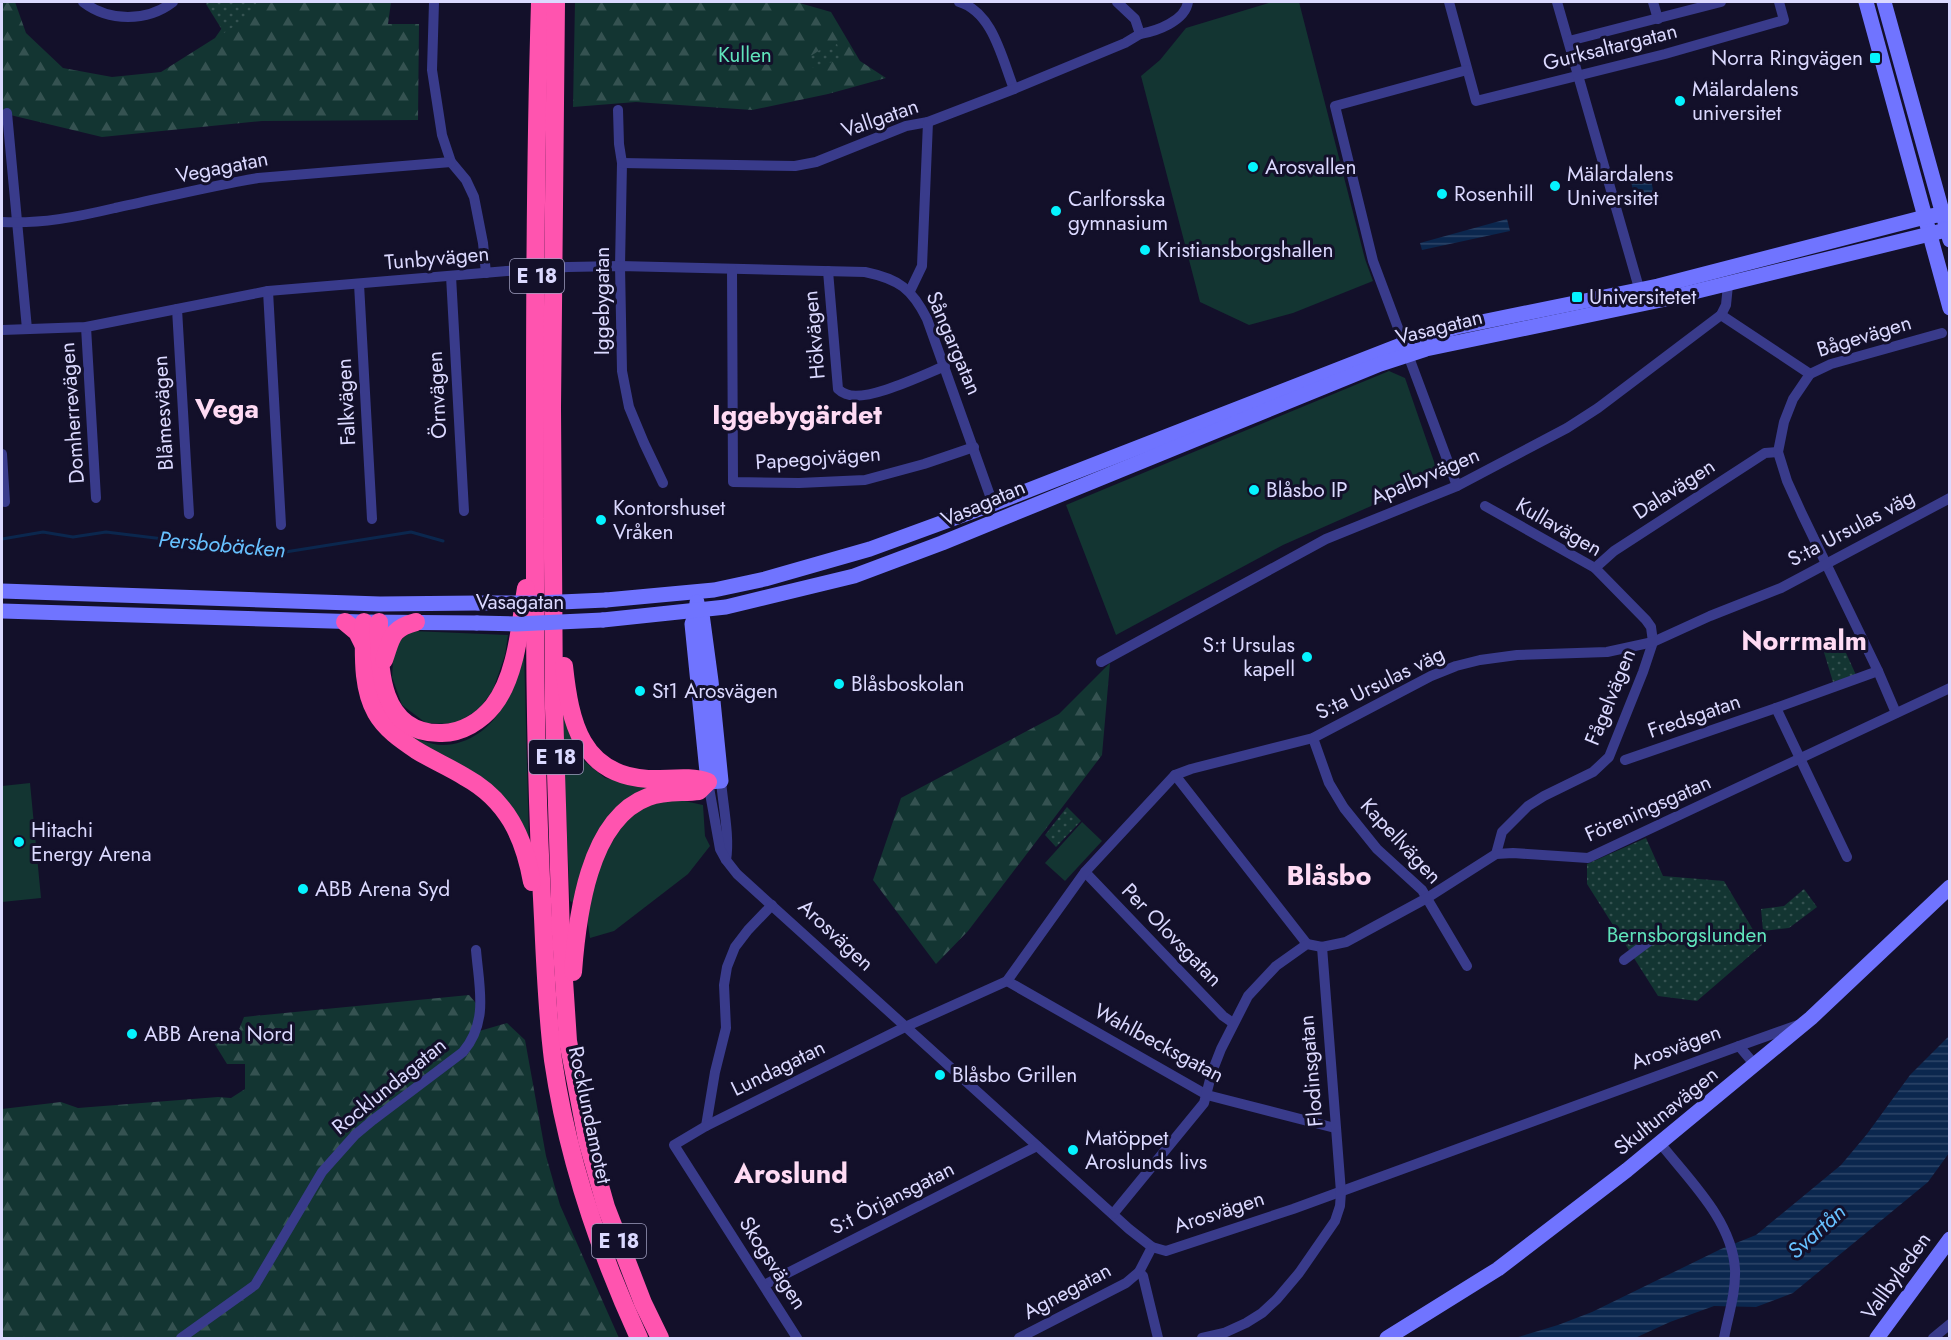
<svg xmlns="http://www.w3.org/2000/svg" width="1951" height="1340" viewBox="0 0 1951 1340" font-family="Jost,sans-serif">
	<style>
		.grass { fill: #133532 }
		.forest { fill: url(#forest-firs) }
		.park { fill: url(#park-dots) }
		.water { fill: url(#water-rules) }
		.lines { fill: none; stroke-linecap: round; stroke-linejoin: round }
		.stream { stroke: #0b274e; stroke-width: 3 }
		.street { stroke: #393b8b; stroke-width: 10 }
		.secondary { stroke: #7074ff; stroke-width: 15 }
		.highway { stroke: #ff54af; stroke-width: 18 }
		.street-bridge { stroke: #393b8b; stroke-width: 10 }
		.secondary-bridge { stroke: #7074ff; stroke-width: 15 }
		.poi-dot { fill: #05f3ff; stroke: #13102a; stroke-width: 2 }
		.labels { text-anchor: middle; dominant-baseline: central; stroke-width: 6; stroke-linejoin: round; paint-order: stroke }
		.shield { fill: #13102a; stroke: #9f9dbf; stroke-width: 1.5 }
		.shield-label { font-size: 20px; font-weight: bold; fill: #dbd9ff }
		.street-label { font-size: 21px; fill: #dbd9ff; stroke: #13102a }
		.park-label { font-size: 21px; fill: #60e4bc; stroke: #13102a }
		.poi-label { font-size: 21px; fill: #dbd9ff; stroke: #13102a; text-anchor: start }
		.water-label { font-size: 22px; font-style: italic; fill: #67c1ff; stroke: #13102a }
		.district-label { font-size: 27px; font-weight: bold; fill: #ffdbf4; stroke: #13102a }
	</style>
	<defs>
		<pattern id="forest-firs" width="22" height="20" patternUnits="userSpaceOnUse" patternTransform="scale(1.5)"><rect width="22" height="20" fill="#133532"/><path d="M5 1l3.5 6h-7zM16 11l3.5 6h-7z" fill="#355251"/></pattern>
		<pattern id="park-dots" width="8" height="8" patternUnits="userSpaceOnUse" patternTransform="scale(1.5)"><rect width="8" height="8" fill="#133532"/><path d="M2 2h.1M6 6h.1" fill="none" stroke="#355251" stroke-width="1.8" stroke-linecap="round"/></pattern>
		<pattern id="water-rules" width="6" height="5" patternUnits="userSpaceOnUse" patternTransform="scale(1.5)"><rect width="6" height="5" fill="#0b274e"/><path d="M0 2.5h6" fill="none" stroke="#2e4669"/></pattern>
	</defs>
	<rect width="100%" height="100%" fill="#13102a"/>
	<g class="grass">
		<polygon points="1272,2 1299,2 1365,259 1373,281 1293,313 1249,325 1200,302 1141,76 1160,60 1186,28"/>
		<polygon points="1389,371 1405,378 1439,476 1283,545 1116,635 1066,505"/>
		<polygon points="412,631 508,635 505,655 493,690 479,709 455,724 426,723 402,705 392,677 394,645"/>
		<path d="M524,648L529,843L514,812L404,732C416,738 429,745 443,745C468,745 493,727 503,705C512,687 517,667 524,648Z"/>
		<polygon points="561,705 572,741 584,761 605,778 665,788 642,792 574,903 570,901"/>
		<polygon points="30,783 41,898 2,902 2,786"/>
		<polygon points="680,800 703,805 705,836 710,846 688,874 614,931 590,938 586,912 598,865 627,818 653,802"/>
		<polygon points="1082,822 1102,841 1065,881 1045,863"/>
	</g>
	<g class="forest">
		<polygon points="2,2 15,2 26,33 63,68 112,77 161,72 215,38 240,2 391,2 388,24 419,24 418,120 262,121 102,137 2,113"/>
		<polygon points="575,2 796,2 831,12 860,61 886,78 828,94 752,110 636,102 573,107"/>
		<polygon points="1110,663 1102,755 968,931 936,964 873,880 901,798 1059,714"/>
		<polygon points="469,995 480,1008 476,1032 507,1023 525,1040 546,1156 560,1205 619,1338 2,1338 2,1109 61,1102 78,1108 218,1097 231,1098 245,1089 245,1064 227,1064 211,1038 238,1032 244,1017"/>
	</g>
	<g class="park">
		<polygon points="208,2 257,2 248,17 224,33 206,4"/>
		<polygon points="837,44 842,59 812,68 809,57 820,50"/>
		<polygon points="1842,644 1856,675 1833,682 1823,649"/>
		<polygon points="1067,807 1081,821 1056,847 1045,835"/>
		<polygon points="1646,838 1663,876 1724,881 1762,945 1697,1001 1658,996 1587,884 1587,864"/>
		<polygon points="1804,889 1817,907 1789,928 1763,931 1761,909 1784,906"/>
	</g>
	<g class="water">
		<polygon points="1649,172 1654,194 1635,199 1630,177"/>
		<polygon points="1507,219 1510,231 1422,250 1420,243"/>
		<polygon points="1949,1036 1949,1153 1928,1182 1793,1293 1756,1307 1714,1306 1670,1322 1635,1338 1515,1338 1558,1325 1592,1312 1721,1249 1756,1235 1841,1165 1867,1134 1910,1075"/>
	</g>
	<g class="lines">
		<polyline class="stream" points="2,539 43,532 73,537 106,532 279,553 411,532 443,541"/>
		<g class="street">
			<path d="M83,2C109,22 147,22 173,2"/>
			<polyline points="434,2 432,70 442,135 451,162 466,180 474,197 483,243 486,273"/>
			<path d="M959,2C993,12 1002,59 1014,89"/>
			<polyline points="1449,2 1476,101 1665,54 1784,20 1779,2"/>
			<polyline points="1557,2 1641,295"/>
			<polyline points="1653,2 1658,19"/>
			<path d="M1140,34C1157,31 1185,21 1188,2"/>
			<polyline points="1569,41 1721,2"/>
			<polyline points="618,110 619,144 622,163 620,266 622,371 629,407 644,443 663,483"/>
			<polyline points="7,113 27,329"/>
			<polyline points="622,163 795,166 816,162 906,126 928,122 1014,89 1125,43 1140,34 1135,19 1117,2"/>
			<path d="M2,222C41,224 77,217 115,208C162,198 210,186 258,178L451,162"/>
			<path d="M568,267L620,266L865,272C899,279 912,289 927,319L993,504"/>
			<polyline points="732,269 733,482 799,483 865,480 924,464 974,447"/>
			<path d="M828,271L838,389C840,391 843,393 846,394C866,403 925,374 945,366"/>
			<polyline points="451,276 464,511"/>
			<polyline points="359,284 372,519"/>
			<polyline points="268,291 281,525"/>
			<polyline points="910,291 922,266 928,122"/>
			<polyline points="177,309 189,514"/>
			<polyline points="1721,315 1810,374"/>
			<polyline points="86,327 96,498"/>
			<polyline points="2,330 86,327 268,291 507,271"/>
			<polyline points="2,454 5,502"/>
			<polyline points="1457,486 1373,261 1335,106 1467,70"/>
			<polyline points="1485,506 1595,568 1646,620 1651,627 1653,642 1643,672 1609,757 1593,772 1544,796 1528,806 1502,832 1496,854"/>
			<polyline points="1595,568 1614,551 1765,453 1778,452"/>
			<polyline points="1101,662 1326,539 1457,486 1567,428 1598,408 1721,315 1726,305 1728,285"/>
			<polyline points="1776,708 1878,671"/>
			<polyline points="1896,713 1878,671 1802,514 1787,481 1778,452 1784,422 1793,399 1810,374 1831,364 1942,333"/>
			<polyline points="1313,738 1329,783 1344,808 1377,849 1422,890 1467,966"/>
			<polyline points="1625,760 1776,708 1847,857"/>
			<polyline points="1175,775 1307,944"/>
			<path d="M721,781C723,805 730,838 726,860"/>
			<polyline points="708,782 720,849 726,860 737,874 1129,1229 1152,1247 1166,1251 1293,1209 1739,1046 1755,1065"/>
			<polyline points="1085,872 1197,989 1223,1016 1233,1023"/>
			<polyline points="1624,960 1652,939"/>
			<polyline points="1007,981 1207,1095 1335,1128"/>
			<polyline points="1739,1046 1798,1025"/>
			<polyline points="706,1126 715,1072 726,1028 724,985 727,967 735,947 748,930 772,905"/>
			<path d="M1660,1143C1689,1180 1732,1220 1735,1269C1736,1293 1728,1316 1724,1338"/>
			<polyline points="1113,1214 1204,1103 1212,1072 1221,1049 1248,996 1276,966 1307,944 1322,947 1346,942 1427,898 1496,854 1513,853 1588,858 1950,688"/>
			<polyline points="1139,1272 1143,1276 1158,1338"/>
			<polyline points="764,1285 1037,1146"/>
			<path d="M181,1338L255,1285L322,1172L355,1135L373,1120L463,1052C489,1021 479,987 476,950"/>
			<polyline points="797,1338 674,1145 706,1126 905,1027 1007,981 1085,872 1175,775 1191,769 1313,738 1431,676 1456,666 1480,660 1517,655 1607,652 1653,642 1710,616 1781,588 1950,498"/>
			<polyline points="1019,1338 1126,1283 1139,1272 1152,1247"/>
			<polyline points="1202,1338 1224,1333 1246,1323 1262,1313 1277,1299 1299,1273 1335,1221 1340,1206 1341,1192 1322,947"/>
			<polyline points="1933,1338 1950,1324"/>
		</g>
		<g class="secondary">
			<polyline points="1866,2 1950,308"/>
			<polyline points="1884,2 1950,240"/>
			<polyline points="2,591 380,604 478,603"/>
			<polyline points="606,600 714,590 765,579 870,549 993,504 1424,336 1457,327 1658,286 1925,217 1950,213"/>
			<polyline points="697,602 697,610 702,614 711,681 721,781 708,782 692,624 697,610"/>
			<polyline points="2,611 364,622 477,623"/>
			<polyline points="603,620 726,607 854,576 942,543 1380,364 1426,349 1661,300 1950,229"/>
			<polyline points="1387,1338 1498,1269 1627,1170 1811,1018 1950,887"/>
			<polyline points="1877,1338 1950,1239"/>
		</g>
		<g class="highway">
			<path d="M540,2C534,198 535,395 535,592C535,701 537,810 543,918C545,965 547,1013 553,1060C567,1156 599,1251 639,1338"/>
			<polyline points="556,2 552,408 554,708 561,934 568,1041 587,1140 606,1207 643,1303 660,1338"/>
			<polyline points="345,622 357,632 364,646"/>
			<path d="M364,622C364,652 361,686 376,713C385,729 401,740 416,750C432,760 449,767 465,777C507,800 524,837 532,882"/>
			<path d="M379,622C378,668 380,735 442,733C462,733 481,721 493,706C517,676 520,624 526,588"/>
			<path d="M384,660C392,638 390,629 416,622"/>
			<path d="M564,666C570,722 581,775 648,779C668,780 689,775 708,782L699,791C682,793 664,791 648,797C588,819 577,918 573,972"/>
		</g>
		<polyline class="street-bridge" points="507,271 568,267"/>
		<g class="secondary-bridge">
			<polyline points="478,603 538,603 606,600"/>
			<polyline points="477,623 516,624 603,620"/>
		</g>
	</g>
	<g class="poi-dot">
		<rect x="1869" y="52" width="12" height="12" rx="3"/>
		<circle cx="1680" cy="101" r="6"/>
		<circle cx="1253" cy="167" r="6"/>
		<circle cx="1555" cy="186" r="6"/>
		<circle cx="1442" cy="194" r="6"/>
		<circle cx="1056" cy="211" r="6"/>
		<circle cx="1145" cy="250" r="6"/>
		<rect x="1571" y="291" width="12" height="12" rx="3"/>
		<circle cx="1254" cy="490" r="6"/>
		<circle cx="601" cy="520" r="6"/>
		<circle cx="1307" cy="657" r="6"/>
		<circle cx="839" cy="684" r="6"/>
		<circle cx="640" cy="691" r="6"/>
		<circle cx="19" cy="842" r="6"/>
		<circle cx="303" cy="889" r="6"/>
		<circle cx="132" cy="1034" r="6"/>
		<circle cx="940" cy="1075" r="6"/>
		<circle cx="1073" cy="1150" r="6"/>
	</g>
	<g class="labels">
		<g class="shield">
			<rect x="510" y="259" width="54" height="34" rx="4.5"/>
			<rect x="529" y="740" width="54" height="34" rx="4.5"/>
			<rect x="592" y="1224" width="54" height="34" rx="4.5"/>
		</g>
		<g class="shield-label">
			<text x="537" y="276">E 18</text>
			<text x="556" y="757">E 18</text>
			<text x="619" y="1241">E 18</text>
		</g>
		<g class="street-label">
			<text transform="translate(1610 47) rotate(-14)">Gurksaltargatan</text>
			<text transform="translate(880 118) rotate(-19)">Vallgatan</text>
			<text transform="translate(222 167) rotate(-11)">Vegagatan</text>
			<text transform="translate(437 258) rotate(-5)">Tunbyvägen</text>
			<text transform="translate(602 301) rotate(-90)">Iggebygatan</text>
			<text transform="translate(1439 327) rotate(-14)">Vasagatan</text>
			<text transform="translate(814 335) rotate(-95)">Hökvägen</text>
			<text transform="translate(1864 336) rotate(-17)">Bågevägen</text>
			<text transform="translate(954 343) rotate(67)">Sångargatan</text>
			<text transform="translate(437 395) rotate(-93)">Örnvägen</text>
			<text transform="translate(346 402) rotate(-93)">Falkvägen</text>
			<text transform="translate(72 413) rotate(-94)">Domherrevägen</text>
			<text transform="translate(163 413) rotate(-93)">Blåmesvägen</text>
			<text transform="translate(818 458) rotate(-4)">Papegojvägen</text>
			<text transform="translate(1425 476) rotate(-23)">Apalbyvägen</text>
			<text transform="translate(1674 489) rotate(-33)">Dalavägen</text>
			<text transform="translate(983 503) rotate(-23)">Vasagatan</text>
			<text transform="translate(1559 527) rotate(30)">Kullavägen</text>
			<text transform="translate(1851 528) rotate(-28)">S:ta Ursulas väg</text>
			<text x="520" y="602">Vasagatan</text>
			<text transform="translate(1380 683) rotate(-26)">S:ta Ursulas väg</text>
			<text transform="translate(1610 697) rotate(-68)">Fågelvägen</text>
			<text transform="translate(1694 716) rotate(-19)">Fredsgatan</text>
			<text transform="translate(1648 808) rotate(-24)">Föreningsgatan</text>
			<text transform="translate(1401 841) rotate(47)">Kapellvägen</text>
			<text transform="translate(836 935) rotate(43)">Arosvägen</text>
			<text transform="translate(1172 935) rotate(46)">Per Olovsgatan</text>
			<text transform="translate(1159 1043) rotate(28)">Wahlbecksgatan</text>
			<text transform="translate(1676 1047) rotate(-20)">Arosvägen</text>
			<text transform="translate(778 1068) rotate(-26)">Lundagatan</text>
			<text transform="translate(1311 1071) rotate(-95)">Flodinsgatan</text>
			<text transform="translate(389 1086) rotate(-39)">Rocklundagatan</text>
			<text transform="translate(1666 1111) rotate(-39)">Skultunavägen</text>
			<text transform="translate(590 1115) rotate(78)">Rocklundamotet</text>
			<text transform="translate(892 1198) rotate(-27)">S:t Örjansgatan</text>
			<text transform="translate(1219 1212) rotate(-18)">Arosvägen</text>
			<text transform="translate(773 1263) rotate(57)">Skogsvägen</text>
			<text transform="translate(1896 1276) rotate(-54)">Vallbyleden</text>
			<text transform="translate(1067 1291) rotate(-28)">Agnegatan</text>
		</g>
		<g class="park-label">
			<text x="745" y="55">Kullen</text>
			<text x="1687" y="935">Bernsborgslunden</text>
		</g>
		<g class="poi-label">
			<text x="1863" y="58" text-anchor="end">Norra Ringvägen</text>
			<text x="1692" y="89">Mälardalens<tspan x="1692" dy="24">universitet</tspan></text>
			<text x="1265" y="167">Arosvallen</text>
			<text x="1567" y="174">Mälardalens<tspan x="1567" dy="24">Universitet</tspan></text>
			<text x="1454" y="194">Rosenhill</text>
			<text x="1068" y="199">Carlforsska<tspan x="1068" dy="24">gymnasium</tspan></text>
			<text x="1157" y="250">Kristiansborgshallen</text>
			<text x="1589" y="297">Universitetet</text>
			<text x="1266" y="490">Blåsbo IP</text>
			<text x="613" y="508">Kontorshuset<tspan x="613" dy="24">Vråken</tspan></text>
			<text x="1295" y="645" text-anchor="end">S:t Ursulas<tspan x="1295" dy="24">kapell</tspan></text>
			<text x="851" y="684">Blåsboskolan</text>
			<text x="652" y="691">St1 Arosvägen</text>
			<text x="31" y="830">Hitachi<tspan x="31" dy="24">Energy Arena</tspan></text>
			<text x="315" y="889">ABB Arena Syd</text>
			<text x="144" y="1034">ABB Arena Nord</text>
			<text x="952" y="1075">Blåsbo Grillen</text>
			<text x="1085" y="1138">Matöppet<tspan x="1085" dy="24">Aroslunds livs</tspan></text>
		</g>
		<g class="water-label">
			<text transform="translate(222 544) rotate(5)">Persbobäcken</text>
			<text transform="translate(1816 1231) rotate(-42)">Svartån</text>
		</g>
		<g class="district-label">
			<text x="227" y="408">Vega</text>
			<text x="797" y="414">Iggebygärdet</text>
			<text x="1804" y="640">Norrmalm</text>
			<text x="1329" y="875">Blåsbo</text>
			<text x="791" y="1173">Aroslund</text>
		</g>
	</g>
	<rect width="1951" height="1340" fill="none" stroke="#dbd9ff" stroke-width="6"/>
</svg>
